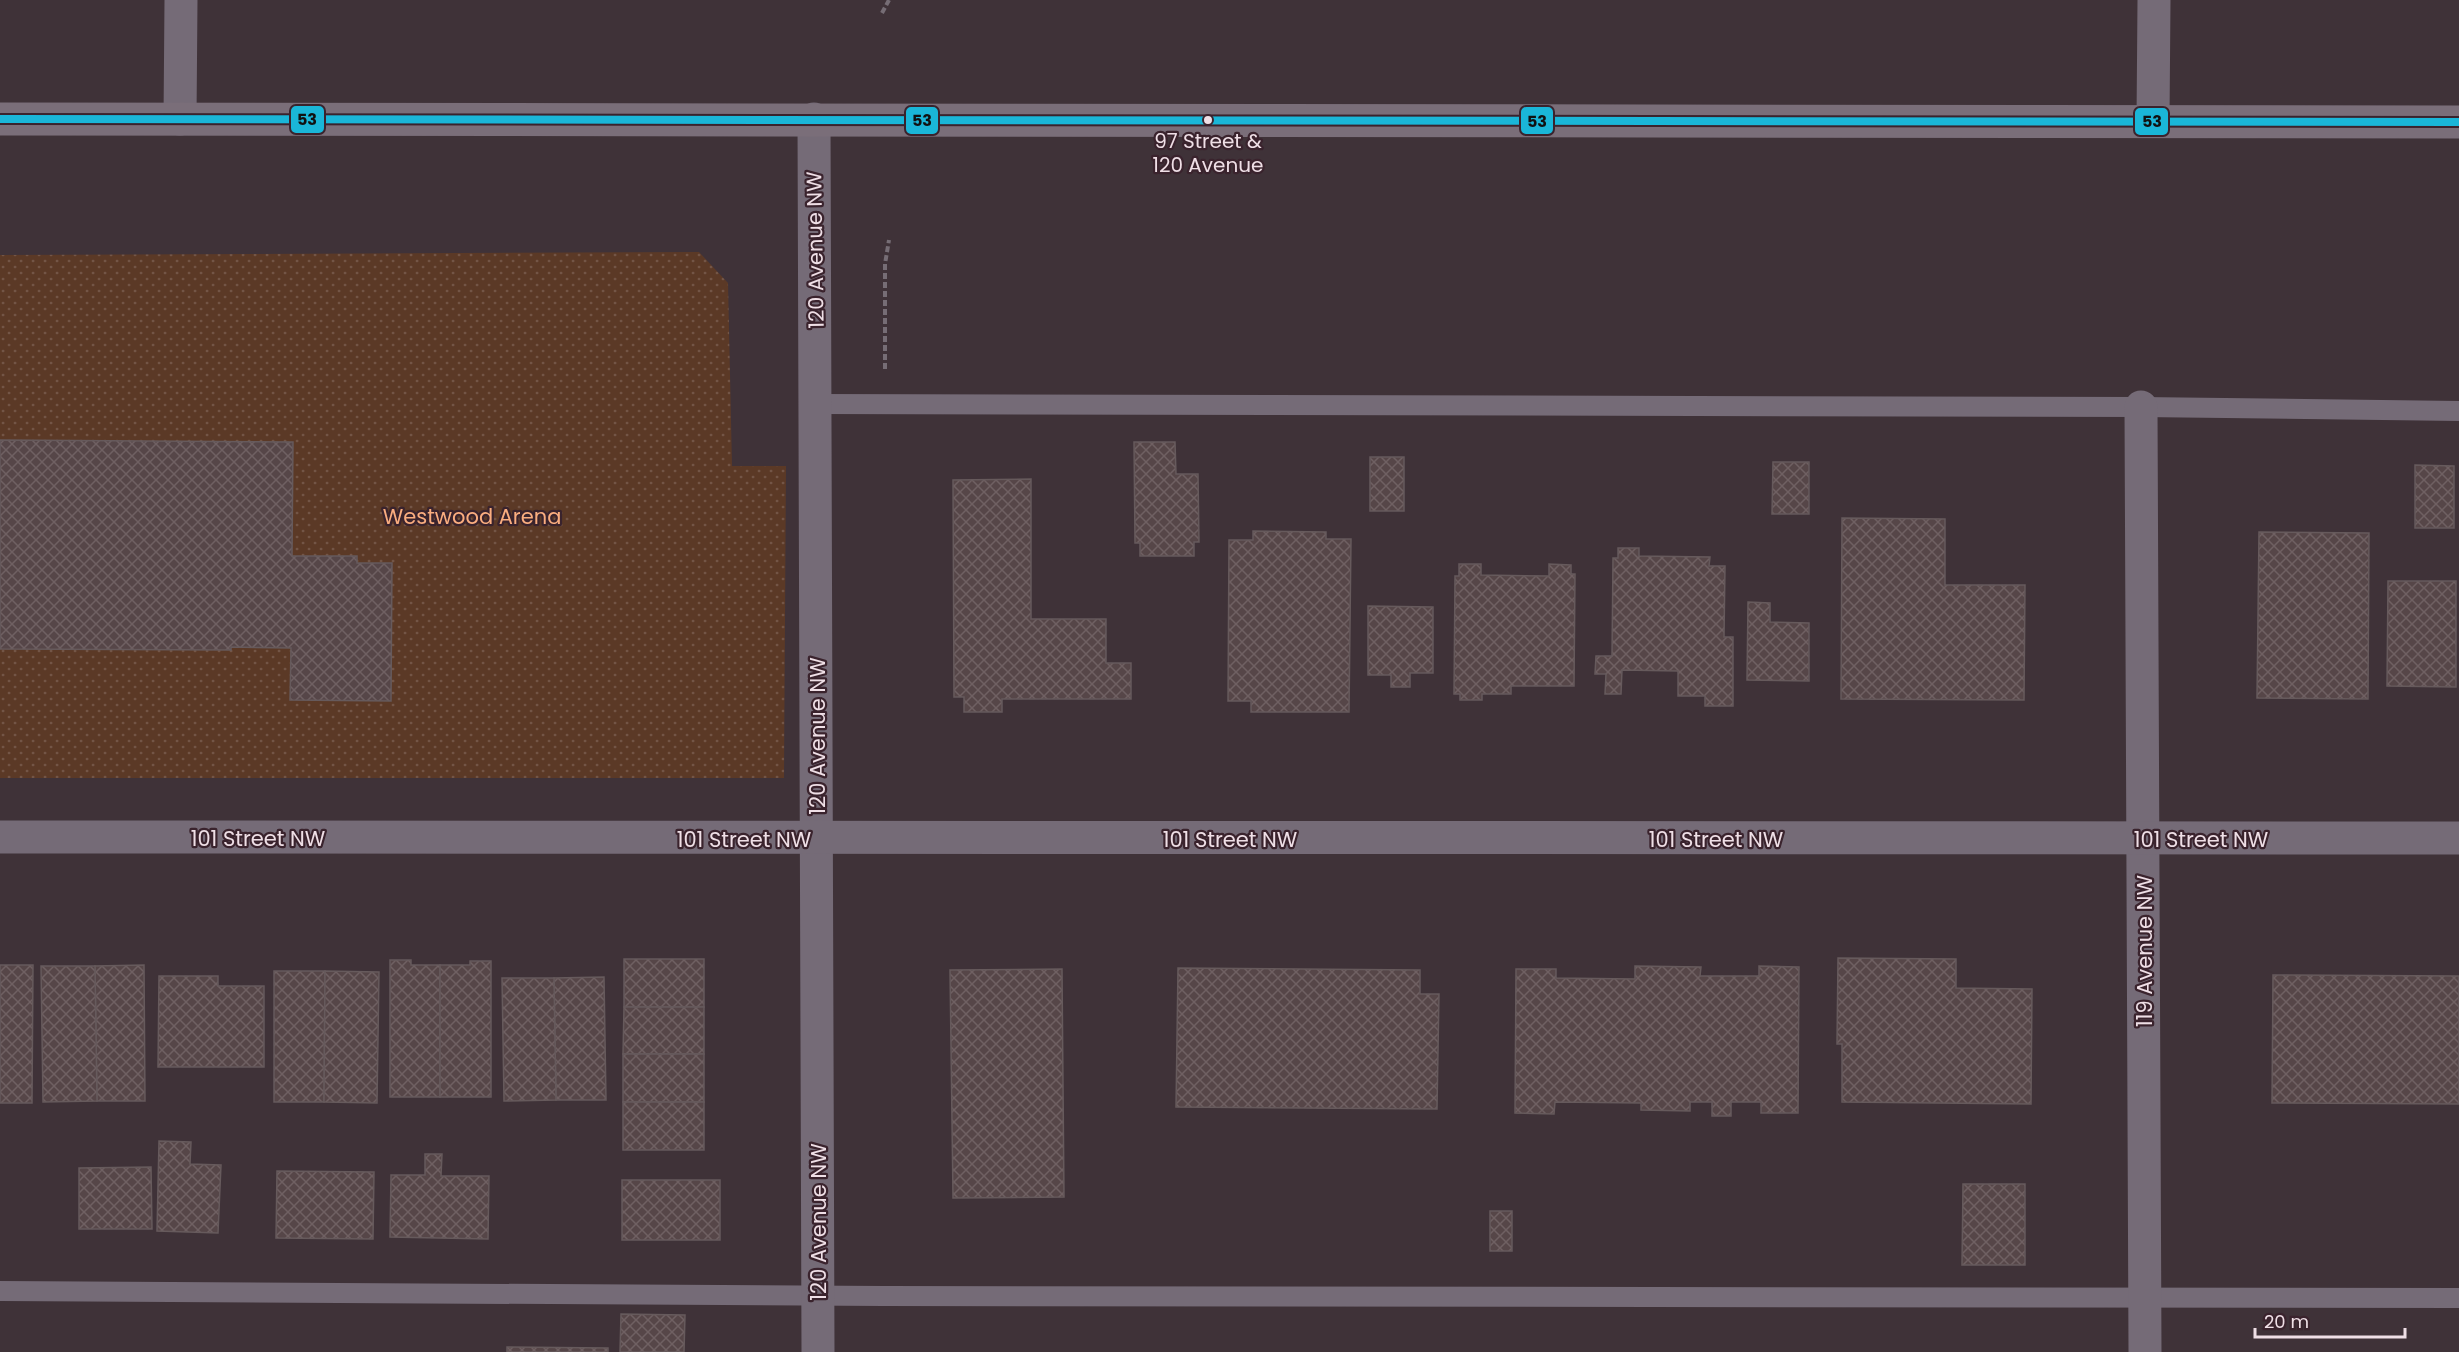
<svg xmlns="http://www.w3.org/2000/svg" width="2459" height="1352" viewBox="0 0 2459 1352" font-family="Poppins,sans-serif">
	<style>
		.park { fill: url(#park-dots) }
		.building { fill: url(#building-cross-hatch); stroke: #665a5c; stroke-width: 1.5 }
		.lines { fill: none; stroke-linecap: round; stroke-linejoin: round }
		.path { stroke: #766d75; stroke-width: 4; stroke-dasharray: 6 3; stroke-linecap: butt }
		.lane { stroke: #756b77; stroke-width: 20 }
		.street { stroke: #756b77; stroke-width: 33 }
		.secondary { stroke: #7a6e79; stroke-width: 33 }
		.bus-1-casing { stroke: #3a232d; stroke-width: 12 }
		.bus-1 { stroke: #1ab6d8; stroke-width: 8 }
		.bus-dot { fill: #efdfe6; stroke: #3a232d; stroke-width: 2 }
		.labels { text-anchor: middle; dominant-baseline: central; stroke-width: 4.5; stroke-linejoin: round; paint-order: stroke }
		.bus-label { font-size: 20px; fill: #efdfe6; stroke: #3a232d }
		.street-label { font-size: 21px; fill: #efdfe6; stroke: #3a232d }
		.park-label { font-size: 21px; fill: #faad7f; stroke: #3a232d }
		.line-badge { stroke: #3a232d; stroke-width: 2 }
		.pale-badge-label { font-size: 16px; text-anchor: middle; font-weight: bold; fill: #111 }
	</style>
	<defs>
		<pattern id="park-dots" width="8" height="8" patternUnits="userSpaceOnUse" patternTransform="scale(1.5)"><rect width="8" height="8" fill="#5b3926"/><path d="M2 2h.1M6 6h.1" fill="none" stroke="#735546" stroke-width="1.8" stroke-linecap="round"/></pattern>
		<pattern id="building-cross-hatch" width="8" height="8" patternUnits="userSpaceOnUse" patternTransform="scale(1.5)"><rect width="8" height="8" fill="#564648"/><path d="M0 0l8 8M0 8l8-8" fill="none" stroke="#6f6062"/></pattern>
	</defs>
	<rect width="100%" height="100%" fill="#3f3238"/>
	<polygon class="park" points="699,252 728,283 732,466 786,466 784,778 0,778 0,255"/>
	<g class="building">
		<polygon points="0,440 293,442 292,556 357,556 357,563 392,563 391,701 290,700 291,648 231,647 231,650 0,649"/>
		<polygon points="1134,442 1175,442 1176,474 1198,474 1199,542 1194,542 1194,556 1140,556 1140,543 1135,543"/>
		<rect x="1370" y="457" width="34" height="54"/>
		<polygon points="1773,462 1809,462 1809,514 1772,514"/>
		<polygon points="2415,465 2454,466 2454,528 2415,528"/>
		<polygon points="1031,479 1031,619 1106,619 1106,663 1131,663 1131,699 1002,699 1002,712 964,712 964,697 954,697 953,480"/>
		<polygon points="1842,518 1945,519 1945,585 2025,585 2024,700 1841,699"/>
		<polygon points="1253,531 1326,532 1326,539 1351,539 1349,712 1251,712 1251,701 1228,701 1229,540 1253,540"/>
		<polygon points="2259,532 2369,533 2368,699 2257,698"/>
		<polygon points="1618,548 1639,548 1639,556 1710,557 1709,566 1725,566 1724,637 1733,637 1733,706 1705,706 1705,696 1678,696 1678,671 1622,670 1621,694 1605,694 1606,674 1595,674 1596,656 1612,656 1613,558 1618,558"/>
		<polygon points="1459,564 1481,564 1481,575 1549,576 1549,564 1571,565 1571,574 1575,574 1574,686 1511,686 1511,694 1482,694 1482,700 1460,700 1460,694 1454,694 1455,576 1459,576"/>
		<polygon points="2388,581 2456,581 2456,687 2387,686"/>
		<polygon points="1748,602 1770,603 1770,622 1809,623 1809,681 1747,680"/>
		<polygon points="1368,606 1433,607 1433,673 1410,673 1410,687 1391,687 1391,675 1368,675"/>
		<polygon points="1838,958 1956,959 1956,988 2032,989 2031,1104 1842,1102 1842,1044 1837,1044"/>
		<rect x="624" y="959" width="80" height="48"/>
		<polygon points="390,960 411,960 411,965 440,965 440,1097 390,1097"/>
		<polygon points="470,961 491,961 491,1097 440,1097 440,965 470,965"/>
		<polygon points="0,965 33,965 32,1103 0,1103"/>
		<polygon points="144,965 145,1101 97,1101 95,966"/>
		<polygon points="41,966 95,966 97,1101 43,1102"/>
		<polygon points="1635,966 1701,967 1700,976 1759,976 1759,966 1799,967 1798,1113 1761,1113 1761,1102 1731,1102 1731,1116 1712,1116 1712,1102 1690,1102 1690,1111 1641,1110 1641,1103 1555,1102 1554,1114 1515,1113 1516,969 1556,969 1556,978 1635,979"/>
		<polygon points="1178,968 1420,970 1420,994 1439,994 1437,1109 1176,1107"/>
		<polygon points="1062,969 1064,1197 953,1198 950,970"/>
		<polygon points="274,971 325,971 324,1102 274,1102"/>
		<polygon points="325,971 379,972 377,1103 324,1102"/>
		<polygon points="2273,975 2459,976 2459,1104 2272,1103"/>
		<polygon points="159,976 218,976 218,986 264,986 264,1067 158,1067"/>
		<polygon points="604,977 606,1100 556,1100 554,978"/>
		<polygon points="502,978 554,978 556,1100 504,1101"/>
		<polygon points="624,1007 704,1007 704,1054 623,1054"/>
		<rect x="623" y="1054" width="81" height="48"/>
		<rect x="623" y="1102" width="81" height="48"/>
		<polygon points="159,1141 191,1142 190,1164 221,1165 218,1233 157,1231"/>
		<polygon points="425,1154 442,1154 441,1176 489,1176 488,1239 390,1237 391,1175 425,1175"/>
		<polygon points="151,1167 152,1229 79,1229 79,1168"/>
		<polygon points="277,1171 374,1172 373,1239 276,1238"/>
		<rect x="622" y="1180" width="98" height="60"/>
		<polygon points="1963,1184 2025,1184 2025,1265 1962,1265"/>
		<rect x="1490" y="1211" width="22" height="40"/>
		<polygon points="621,1314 685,1315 684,1352 620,1352"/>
		<polygon points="507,1347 608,1348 608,1352 507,1352"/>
	</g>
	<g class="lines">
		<g class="path">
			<polyline points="882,13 889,0"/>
			<polyline points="885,369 885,264 889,240"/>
		</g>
		<g class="lane">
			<polyline points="816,404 2141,407 2459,411"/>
			<polyline points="0,1291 884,1296 2459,1298"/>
		</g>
		<g class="street">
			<polyline points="180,119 181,0"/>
			<polyline points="814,119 818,1352"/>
			<polyline points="2153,121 2154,0"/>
			<polyline points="2141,407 2145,1352"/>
			<polyline points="0,837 2459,838"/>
		</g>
		<polyline class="secondary" points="0,119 2459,122"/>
		<defs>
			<polyline id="bus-1" points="0,119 2459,122"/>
		</defs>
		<use href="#bus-1" class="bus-1-casing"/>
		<use href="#bus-1" class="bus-1"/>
	</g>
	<circle class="bus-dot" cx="1208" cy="120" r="5"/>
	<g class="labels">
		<g class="bus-label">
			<text x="1208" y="141">97 Street &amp;<tspan x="1208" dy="24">120 Avenue</tspan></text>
		</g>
		<g class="street-label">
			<text transform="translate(815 250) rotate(-91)">120 Avenue NW</text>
			<text transform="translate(817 736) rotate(-90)">120 Avenue NW</text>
			<text x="258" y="838">101 Street NW</text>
			<text x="744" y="839">101 Street NW</text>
			<text x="1230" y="839">101 Street NW</text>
			<text x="1716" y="839">101 Street NW</text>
			<text x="2201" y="839">101 Street NW</text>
			<text transform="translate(2144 951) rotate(-90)">119 Avenue NW</text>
			<text transform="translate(818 1222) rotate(-90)">120 Avenue NW</text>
		</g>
		<g class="park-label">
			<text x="472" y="516">Westwood Arena</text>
		</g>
	</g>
	<g class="line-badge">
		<rect x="290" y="105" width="35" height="29" rx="6" fill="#1ab6d8"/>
		<rect x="905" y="106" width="34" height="29" rx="6" fill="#1ab6d8"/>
		<rect x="1520" y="106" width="34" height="29" rx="6" fill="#1ab6d8"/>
		<rect x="2134" y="107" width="35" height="29" rx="6" fill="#1ab6d8"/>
	</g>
	<g class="pale-badge-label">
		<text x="307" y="125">53</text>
		<text x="922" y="126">53</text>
		<text x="1537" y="127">53</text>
		<text x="2152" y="127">53</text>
	</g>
	<path d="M2255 1328v9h150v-9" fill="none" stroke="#efdfe6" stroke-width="3"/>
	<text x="2264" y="1328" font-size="18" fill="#efdfe6" stroke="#3a232d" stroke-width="4.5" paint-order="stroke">20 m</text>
</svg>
